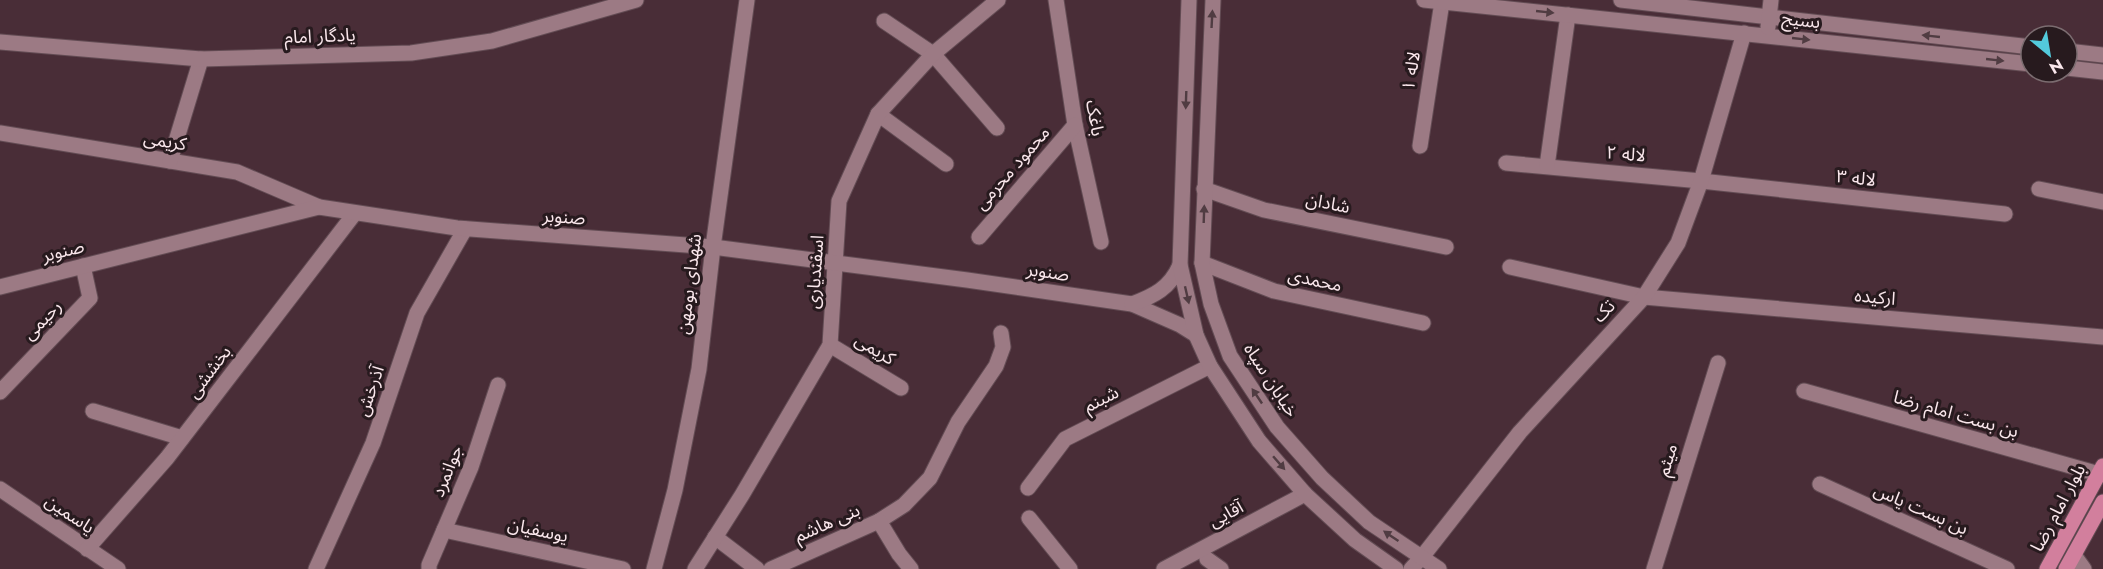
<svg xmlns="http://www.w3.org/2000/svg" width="2103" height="569" viewBox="0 0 2103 569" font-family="Jost,'Noto Sans Arabic',sans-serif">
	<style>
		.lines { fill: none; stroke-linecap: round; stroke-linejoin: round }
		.minor-casing { stroke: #634c54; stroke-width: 17 }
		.tertiary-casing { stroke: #634c54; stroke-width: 17 }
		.secondary-casing { stroke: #634c54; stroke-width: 17 }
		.primary-casing { stroke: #634c54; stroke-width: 17 }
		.minor { stroke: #9c7a84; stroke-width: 15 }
		.tertiary { stroke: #9c7a84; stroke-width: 15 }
		.secondary { stroke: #9c7a84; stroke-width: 15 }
		.primary { stroke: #d27f9d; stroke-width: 15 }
		.oneway { fill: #503c42 }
		.labels { text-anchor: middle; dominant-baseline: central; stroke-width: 6; stroke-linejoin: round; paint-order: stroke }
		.street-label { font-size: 18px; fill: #fae7ec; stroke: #271a1e }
	</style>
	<rect width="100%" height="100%" fill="#492d37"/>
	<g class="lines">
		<defs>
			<g id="minor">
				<polyline points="1056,0 1075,125 1101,242"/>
				<polyline points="884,21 933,54 997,128"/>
				<polyline points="878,114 946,164"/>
				<polyline points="0,133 237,172 319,207"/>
				<polyline points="1420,146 1442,2"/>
				<polyline points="170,161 201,59"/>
				<polyline points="1506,163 1701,181 2005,214"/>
				<polyline points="1547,166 1568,15"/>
				<polyline points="1204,189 1264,210 1446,247"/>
				<polyline points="2039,189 2103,202"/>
				<polyline points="979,237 1075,125"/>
				<polyline points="1202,263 1274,291 1423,323"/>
				<polyline points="1510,267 1644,297 2103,337"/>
				<polyline points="830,345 901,388"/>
				<polyline points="1804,391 2099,474"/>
				<polyline points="0,392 90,298 83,266"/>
				<polyline points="93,411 182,438"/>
				<polyline points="1820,484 2007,569"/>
				<polyline points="1028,488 1065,439 1210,366"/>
				<polyline points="0,489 118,569"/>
				<polyline points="1029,518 1070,569"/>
				<polyline points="879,521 904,505 930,478 958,422 996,366 1003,347 1001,333"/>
				<polyline points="444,530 623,569"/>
				<polyline points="715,537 757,569"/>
				<polyline points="87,549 167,458 355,213"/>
				<polyline points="2074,555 2084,569"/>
				<polyline points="1207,559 1221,569"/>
				<polyline points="316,569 373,443 417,313 465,229"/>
				<polyline points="429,569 429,565 471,467 498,385"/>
				<polyline points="695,569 742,495 830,345 839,201 878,114 933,54 998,0"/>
				<polyline points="771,569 879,521 899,554 911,569"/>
				<polyline points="1164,569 1305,494"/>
				<polyline points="1411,569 1422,557 1520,432 1644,297 1678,243 1701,181 1744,33"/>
				<polyline points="1654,569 1718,363"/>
			</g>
			<g id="tertiary">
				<polyline points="1424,0 2031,64"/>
				<polyline points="1621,0 2031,47"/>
				<polyline points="1768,27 1771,0"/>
				<polyline points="0,42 201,59 411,53 492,41 636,0"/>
				<polyline points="2067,51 2103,55"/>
				<polyline points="2067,68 2103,72"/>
				<polyline points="0,287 319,207 457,228 713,247 967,280 1132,304 1180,325 1196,335"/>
				<path d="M1132,304C1154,296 1170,288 1180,265"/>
				<polyline points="654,569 675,490 699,369 713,247 747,0"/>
			</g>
			<g id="secondary">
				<polyline points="1189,0 1180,265 1196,335 1210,366 1259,441 1305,494 1355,540 1396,569"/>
				<polyline points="1213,0 1202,263 1211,304 1230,356 1277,427 1322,478 1369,522 1439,569"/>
			</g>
			<g id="primary">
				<polyline points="2047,569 2103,466"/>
				<polyline points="2066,569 2103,502"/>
			</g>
		</defs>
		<use href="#minor" class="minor-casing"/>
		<use href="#tertiary" class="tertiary-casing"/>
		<use href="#secondary" class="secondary-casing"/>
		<use href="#primary" class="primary-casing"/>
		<use href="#minor" class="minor"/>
		<use href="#tertiary" class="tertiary"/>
		<use href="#secondary" class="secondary"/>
		<use href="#primary" class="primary"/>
	</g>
	<defs><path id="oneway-solid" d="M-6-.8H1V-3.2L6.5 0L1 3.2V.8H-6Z" transform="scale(1.5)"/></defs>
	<g class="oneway">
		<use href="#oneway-solid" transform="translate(1545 12) rotate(6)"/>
		<use href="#oneway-solid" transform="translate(1212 19) rotate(-87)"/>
		<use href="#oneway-solid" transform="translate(1931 36) rotate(-174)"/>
		<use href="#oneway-solid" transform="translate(1801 39) rotate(6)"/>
		<use href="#oneway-solid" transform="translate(1995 60) rotate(6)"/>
		<use href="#oneway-solid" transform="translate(1186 100) rotate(92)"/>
		<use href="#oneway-solid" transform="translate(1204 214) rotate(-88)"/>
		<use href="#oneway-solid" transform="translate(1187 295) rotate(77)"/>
		<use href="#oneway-solid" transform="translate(1257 396) rotate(-124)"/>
		<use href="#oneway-solid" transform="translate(1279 463) rotate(49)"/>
		<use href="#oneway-solid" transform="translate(1391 536) rotate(-146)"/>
	</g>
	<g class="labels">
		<g class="street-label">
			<text transform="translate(1801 20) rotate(6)">بسیج</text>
			<text transform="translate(320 36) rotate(-2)">یادگار امام</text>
			<text transform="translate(1411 71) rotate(-81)">لاله ۱</text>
			<text transform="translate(1095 118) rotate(80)">باغک</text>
			<text transform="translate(165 141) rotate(9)">کریمی</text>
			<text transform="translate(1626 154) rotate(5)">لاله ۲</text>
			<text transform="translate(1012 168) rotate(-49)">محمود محرمی</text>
			<text transform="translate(1856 178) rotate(6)">لاله ۳</text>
			<text transform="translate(1328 203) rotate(11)">شادان</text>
			<text transform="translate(564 217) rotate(4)">صنوبر</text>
			<text transform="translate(63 251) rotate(-14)">صنوبر</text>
			<text transform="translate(815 272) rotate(-86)">اسفندیاری</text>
			<text transform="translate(1048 272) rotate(8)">صنوبر</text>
			<text transform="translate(1315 280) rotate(12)">محمدی</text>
			<text transform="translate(689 284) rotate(-83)">شهدای بومهن</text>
			<text transform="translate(1875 297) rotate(5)">ارکیده</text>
			<text transform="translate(1604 311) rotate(-47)">تک</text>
			<text transform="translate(42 320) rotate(-46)">رحیمی</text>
			<text transform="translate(875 349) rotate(31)">کریمی</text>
			<text transform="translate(209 372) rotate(-53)">بخششی</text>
			<text transform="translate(1271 380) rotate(57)">خیابان سپاه</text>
			<text transform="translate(370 391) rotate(-71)">آذرخش</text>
			<text transform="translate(1101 399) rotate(-27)">شبنم</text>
			<text transform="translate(1956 414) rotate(16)">بن بست امام رضا</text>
			<text transform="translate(1667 460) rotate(-73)">میثم</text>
			<text transform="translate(447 471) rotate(-68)">جوانمرد</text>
			<text transform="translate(2058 508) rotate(-62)">بلوار امام رضا</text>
			<text transform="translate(1921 509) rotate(24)">بن بست یاس</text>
			<text transform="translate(70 514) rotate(34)">یاسمین</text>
			<text transform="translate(1226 514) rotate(-28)">آقایی</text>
			<text transform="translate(827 523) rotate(-24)">بنی هاشم</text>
			<text transform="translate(538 530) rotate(12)">یوسفیان</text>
		</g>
	</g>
	<g transform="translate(2049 54) rotate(150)"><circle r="28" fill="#271a1e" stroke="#7b6c70" stroke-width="1.5"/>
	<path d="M0-4.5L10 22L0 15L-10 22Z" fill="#53cadc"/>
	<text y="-9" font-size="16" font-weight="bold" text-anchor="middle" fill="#fae7ec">N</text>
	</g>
</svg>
